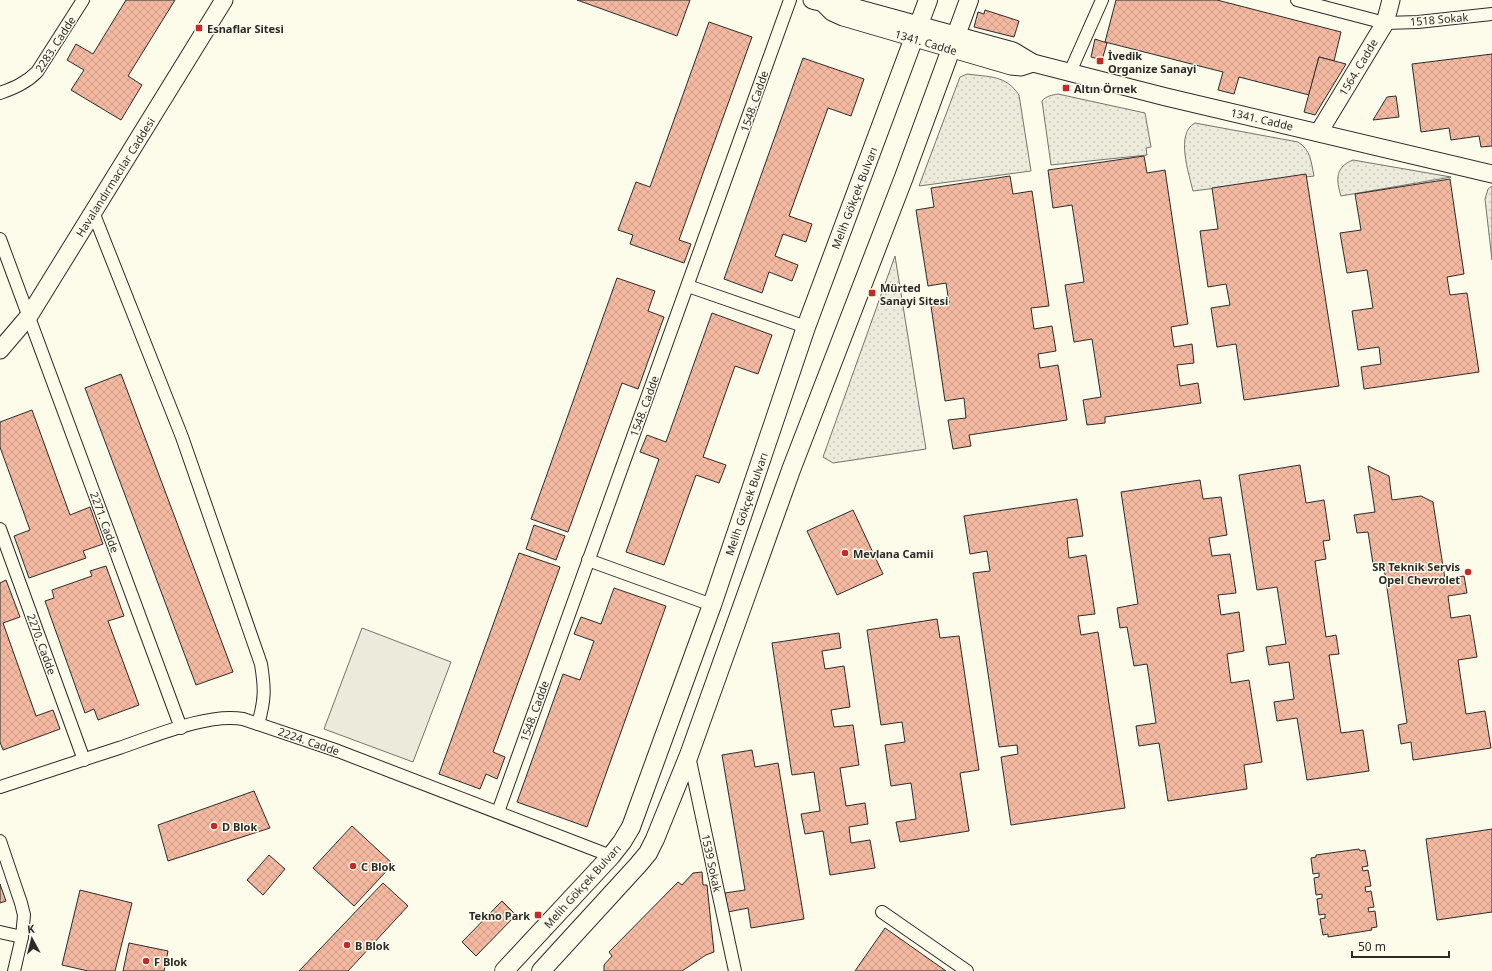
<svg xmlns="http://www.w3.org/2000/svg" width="1492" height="971" viewBox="0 0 1492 971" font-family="'Noto Sans',sans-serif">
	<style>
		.park { fill: url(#park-dots); stroke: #74746e }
		.parking { fill: #eceadb; stroke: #74746e }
		.building { fill: url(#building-cross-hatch); stroke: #2b2b2b }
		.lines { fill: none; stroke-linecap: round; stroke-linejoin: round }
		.street-casing { stroke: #2b2b2b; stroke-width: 14 }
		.secondary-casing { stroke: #2b2b2b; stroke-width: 19 }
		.primary-casing { stroke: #2b2b2b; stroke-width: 20 }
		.street { stroke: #fdfbea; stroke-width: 12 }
		.secondary { stroke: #fdfbea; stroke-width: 17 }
		.primary { stroke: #fdfbea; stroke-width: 18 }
		.poi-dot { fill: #c62828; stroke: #fdfbea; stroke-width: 1.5 }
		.labels { text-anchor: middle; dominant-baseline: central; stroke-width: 3; stroke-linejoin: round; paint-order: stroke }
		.street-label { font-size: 11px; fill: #2b2b2b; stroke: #fdfbea }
		.poi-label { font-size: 11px; font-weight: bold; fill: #2b2b2b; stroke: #fdfbea; text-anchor: start }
	</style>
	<defs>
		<pattern id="park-dots" width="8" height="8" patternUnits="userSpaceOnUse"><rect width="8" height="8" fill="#ecebdb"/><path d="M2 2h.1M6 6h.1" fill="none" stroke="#cbcabc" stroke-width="1.8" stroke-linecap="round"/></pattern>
		<pattern id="building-cross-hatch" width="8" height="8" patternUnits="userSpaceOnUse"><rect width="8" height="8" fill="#f2b8a0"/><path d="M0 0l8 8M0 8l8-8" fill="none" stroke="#d09e8a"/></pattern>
	</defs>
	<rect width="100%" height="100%" fill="#fdfbea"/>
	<g class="park">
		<path d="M967,74C989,77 1006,75 1019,95L1031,171L919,186L960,77Z"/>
		<path d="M1058,94L1145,113L1151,147L1146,148L1147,155L1051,165L1042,101C1046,96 1052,95 1058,94Z"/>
		<path d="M1195,123L1298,142C1311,150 1311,162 1314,176L1193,191C1189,174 1175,133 1195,123Z"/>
		<path d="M1353,160L1451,177L1341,196C1336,180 1335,167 1353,160Z"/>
		<polygon points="1492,186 1492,260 1485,199 1488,189"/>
		<polygon points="895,256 926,449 833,463 823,457"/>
	</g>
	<polygon class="parking" points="362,628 451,662 413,762 324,729"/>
	<g class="building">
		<polygon points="126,0 175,0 128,76 142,85 121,120 71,90 84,70 67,60 76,44 93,54"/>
		<polygon points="577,0 690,0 677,36"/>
		<polygon points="1116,0 1217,0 1341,32 1334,61 1319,57 1309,95 1239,77 1234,94 1218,90 1223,72 1105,42"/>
		<polygon points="985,10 1019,21 1014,37 974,27 978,12 984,14"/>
		<polygon points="709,22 752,37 679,240 691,244 684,263 630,244 633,235 618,230 636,182 650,187"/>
		<polygon points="1095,39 1107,43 1102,60 1091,57"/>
		<polygon points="1492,54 1492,146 1481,147 1479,136 1451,140 1449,128 1421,132 1412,64"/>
		<polygon points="1319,57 1346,64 1315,115 1304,112"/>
		<polygon points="803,58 864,79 851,116 828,108 789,216 812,224 806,242 783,234 775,256 798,265 792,281 769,272 762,293 724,279"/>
		<polygon points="1396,96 1399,117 1373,120 1387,97"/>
		<polygon points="1144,156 1147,173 1165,170 1188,324 1171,327 1174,347 1192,344 1194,363 1177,365 1180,386 1198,383 1201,403 1105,417 1105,423 1087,425 1083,400 1101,397 1092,339 1074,342 1065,285 1084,282 1072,205 1053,208 1048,170"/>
		<polygon points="1306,174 1339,386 1244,400 1236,344 1217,347 1211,308 1230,305 1226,284 1208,287 1200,231 1218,229 1212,188"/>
		<polygon points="1010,176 1013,194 1032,191 1049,306 1031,308 1034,329 1052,326 1056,351 1038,354 1040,368 1058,365 1067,420 969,435 971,446 953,449 948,420 966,418 964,398 945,401 931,306 949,303 946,283 928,286 916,210 934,207 931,188"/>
		<polygon points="1450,179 1464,274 1447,277 1450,295 1467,293 1479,372 1364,389 1361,367 1381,364 1379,347 1358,350 1352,311 1373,308 1367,270 1347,273 1340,233 1361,230 1355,194"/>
		<polygon points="617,278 655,291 648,311 664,317 638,389 622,383 568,532 531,519"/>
		<polygon points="712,313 772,335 758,374 735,366 703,457 726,465 719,483 696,475 664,565 626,552 659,459 640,452 647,435 666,442"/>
		<polygon points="121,374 233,672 196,685 85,388"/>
		<polygon points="32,410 70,515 90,507 103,544 83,551 86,558 29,578 14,536 30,530 0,447 0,422"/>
		<polygon points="1300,465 1306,503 1324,500 1330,540 1323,541 1326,559 1315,561 1326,637 1336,635 1339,654 1329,655 1341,733 1363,730 1369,771 1307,780 1297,718 1277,721 1274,702 1294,699 1289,662 1269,665 1266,647 1286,644 1277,587 1257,590 1239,475"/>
		<polygon points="1368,466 1389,476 1392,500 1421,496 1433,502 1445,579 1464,576 1467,593 1448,596 1451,618 1470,615 1477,657 1458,660 1466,714 1485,711 1491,748 1413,760 1411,742 1401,744 1398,725 1407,723 1384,568 1374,570 1368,532 1357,533 1354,515 1375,512"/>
		<polygon points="1200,480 1203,499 1221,497 1227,535 1209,538 1212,556 1230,554 1236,593 1218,595 1221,615 1239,612 1244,651 1227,654 1231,683 1249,680 1262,762 1244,765 1247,789 1168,801 1159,743 1139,746 1136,726 1156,723 1147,664 1134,666 1127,627 1120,628 1117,608 1138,604 1121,492"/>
		<polygon points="1077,499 1083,536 1067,538 1069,558 1086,555 1095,614 1078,616 1081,635 1098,632 1125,808 1011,825 1001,757 1018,754 1017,745 999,747 973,573 990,571 987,551 970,554 964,516"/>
		<polygon points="853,510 883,574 837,595 807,531"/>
		<polygon points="534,525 565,536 556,560 526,549"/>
		<polygon points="519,553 560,567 493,752 505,757 497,779 486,774 480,789 439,774"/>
		<polygon points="106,566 124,616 108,621 139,705 98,720 94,709 85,713 45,601 54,598 52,590 92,576 90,571"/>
		<polygon points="6,580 20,617 3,623 36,716 53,710 60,729 3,750 0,742 0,583"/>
		<polygon points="614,588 666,606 587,827 517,802 563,674 580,680 594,641 574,634 581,617 601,624"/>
		<polygon points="937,619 940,638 959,636 979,770 960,773 969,831 900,842 896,822 916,819 911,783 891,786 885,745 905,742 902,722 881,725 867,630"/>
		<polygon points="839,633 841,648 822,651 825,669 844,666 850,707 831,710 834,727 853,725 859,765 840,768 846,806 865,803 868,824 849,827 851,843 870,840 875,868 830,875 823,831 805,834 801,814 820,811 814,772 792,775 772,643"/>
		<polygon points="752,750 755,767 778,763 804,919 751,928 748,908 728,912 725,893 745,890 722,755"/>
		<polygon points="254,791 270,828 168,861 158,825"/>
		<polygon points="352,826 393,864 354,906 313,868"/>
		<polygon points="1492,829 1492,912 1437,920 1426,839"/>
		<polygon points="1359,849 1360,851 1365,850 1368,866 1362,867 1363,871 1368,870 1371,886 1365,887 1366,892 1371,891 1374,907 1368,908 1369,912 1375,911 1377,927 1371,928 1372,930 1328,937 1328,934 1323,935 1320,919 1325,918 1325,914 1319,915 1317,899 1322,898 1322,894 1316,895 1314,878 1319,877 1319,873 1313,874 1311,858 1316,857 1316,855"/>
		<polygon points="269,855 285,869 263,895 247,880"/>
		<polygon points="702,872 703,885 707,885 714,952 706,955 682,971 604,971 604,965 612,956 609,952 678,882 682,885 693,873"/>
		<polygon points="383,883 408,906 348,971 299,971"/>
		<polygon points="0,884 6,901 0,903"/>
		<polygon points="80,890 132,903 115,971 88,971 62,965"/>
		<polygon points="502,901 516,915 476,956 462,942"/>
		<polygon points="885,928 946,971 855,971"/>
		<polygon points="129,943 168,951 164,971 123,971"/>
	</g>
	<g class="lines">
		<defs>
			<g id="street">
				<polyline points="1297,0 1385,23 1418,22 1492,14"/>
				<polyline points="1070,72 1102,0"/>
				<path d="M0,93C14,88 26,83 37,72L83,0"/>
				<path d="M93,212L182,437L261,664C265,689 265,700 258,724"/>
				<polyline points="0,239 181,728"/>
				<polyline points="688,286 806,327"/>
				<polyline points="0,529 84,760"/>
				<polyline points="588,560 712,605"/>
				<polyline points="689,756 735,971"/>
				<path d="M0,787C40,774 80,761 119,748C155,736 207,713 243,719L338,751L611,856"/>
				<path d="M498,812C594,541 693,271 790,0"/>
				<polyline points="0,841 21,903 24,915 22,937 14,971"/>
				<polyline points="882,912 967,971"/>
				<polyline points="0,932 22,937"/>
			</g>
			<g id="secondary">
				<path d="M812,0C824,4 836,3 849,6L1013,51L1033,63L1166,97L1492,174"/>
				<polyline points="824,4 832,12 843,17 1011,66 1021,67 1033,63"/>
				<polyline points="1319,132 1385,23 1391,0"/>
				<polyline points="0,350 29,316 224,0"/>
			</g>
			<g id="primary">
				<polyline points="504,971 611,856 622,842 631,827 712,605 806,327 928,0"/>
				<polyline points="541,971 638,865 648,853 655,839 689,755 791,470 904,177 969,0"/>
			</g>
		</defs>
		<use href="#street" class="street-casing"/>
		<use href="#secondary" class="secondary-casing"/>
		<use href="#primary" class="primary-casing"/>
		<use href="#street" class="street"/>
		<use href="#secondary" class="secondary"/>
		<use href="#primary" class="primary"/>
	</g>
	<g class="poi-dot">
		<rect x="195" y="24" width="8" height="8" rx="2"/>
		<rect x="1096" y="57" width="8" height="8" rx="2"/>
		<rect x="1062" y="84" width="8" height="8" rx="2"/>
		<rect x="868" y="289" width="8" height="8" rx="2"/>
		<circle cx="845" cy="553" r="4"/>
		<circle cx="1468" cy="572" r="4"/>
		<circle cx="214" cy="826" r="4"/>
		<circle cx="353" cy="866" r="4"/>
		<rect x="534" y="911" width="8" height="8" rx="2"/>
		<circle cx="347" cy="945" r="4"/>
		<circle cx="146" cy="961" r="4"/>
	</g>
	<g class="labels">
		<g class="street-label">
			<text transform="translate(1439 19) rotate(-5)">1518 Sokak</text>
			<text transform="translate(926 42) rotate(16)">1341. Cadde</text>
			<text transform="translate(55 44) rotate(-57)">2283. Cadde</text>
			<text transform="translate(1358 67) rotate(-59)">1564. Cadde</text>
			<text transform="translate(754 101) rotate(-71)">1548. Cadde</text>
			<text transform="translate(1262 119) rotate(13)">1341. Cadde</text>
			<text transform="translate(115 177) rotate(-58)">Havalandırmacılar Caddesi</text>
			<text transform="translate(854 198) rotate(-69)">Melih Gökçek Bulvarı</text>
			<text transform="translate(644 406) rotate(-70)">1548. Cadde</text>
			<text transform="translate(746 504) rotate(-71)">Melih Gökçek Bulvarı</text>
			<text transform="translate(105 522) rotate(70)">2271. Cadde</text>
			<text transform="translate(42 644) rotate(70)">2270. Cadde</text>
			<text transform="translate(534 711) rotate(-70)">1548. Cadde</text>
			<text transform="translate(309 741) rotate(19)">2224. Cadde</text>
			<text transform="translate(712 863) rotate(78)">1539 Sokak</text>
			<text transform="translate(582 886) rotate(-48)">Melih Gökçek Bulvarı</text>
		</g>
		<g class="poi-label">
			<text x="207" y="28">Esnaflar Sitesi</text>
			<text x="1108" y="55">İvedik<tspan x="1108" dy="13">Organize Sanayi</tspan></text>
			<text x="1074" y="88">Altın Örnek</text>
			<text x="880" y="287">Mürted<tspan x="880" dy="13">Sanayi Sitesi</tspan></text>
			<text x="853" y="553">Mevlana Camii</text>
			<text x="1460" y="566" text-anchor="end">SR Teknik Servis<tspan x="1460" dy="13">Opel Chevrolet</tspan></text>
			<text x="222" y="826">D Blok</text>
			<text x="361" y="866">C Blok</text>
			<text x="530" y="915" text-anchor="end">Tekno Park</text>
			<text x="355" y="945">B Blok</text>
			<text x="154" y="961">F Blok</text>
		</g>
	</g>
	<g transform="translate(32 939) rotate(353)" stroke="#fdfbea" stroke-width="3" paint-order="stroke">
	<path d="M0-3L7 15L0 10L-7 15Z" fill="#2b2b2b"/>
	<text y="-6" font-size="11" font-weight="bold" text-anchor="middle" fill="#2b2b2b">K</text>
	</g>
	<path d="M1352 951v6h97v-6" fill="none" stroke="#2b2b2b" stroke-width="2"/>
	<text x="1358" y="951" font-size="12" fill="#2b2b2b" stroke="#fdfbea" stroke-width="3" paint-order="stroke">50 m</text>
</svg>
